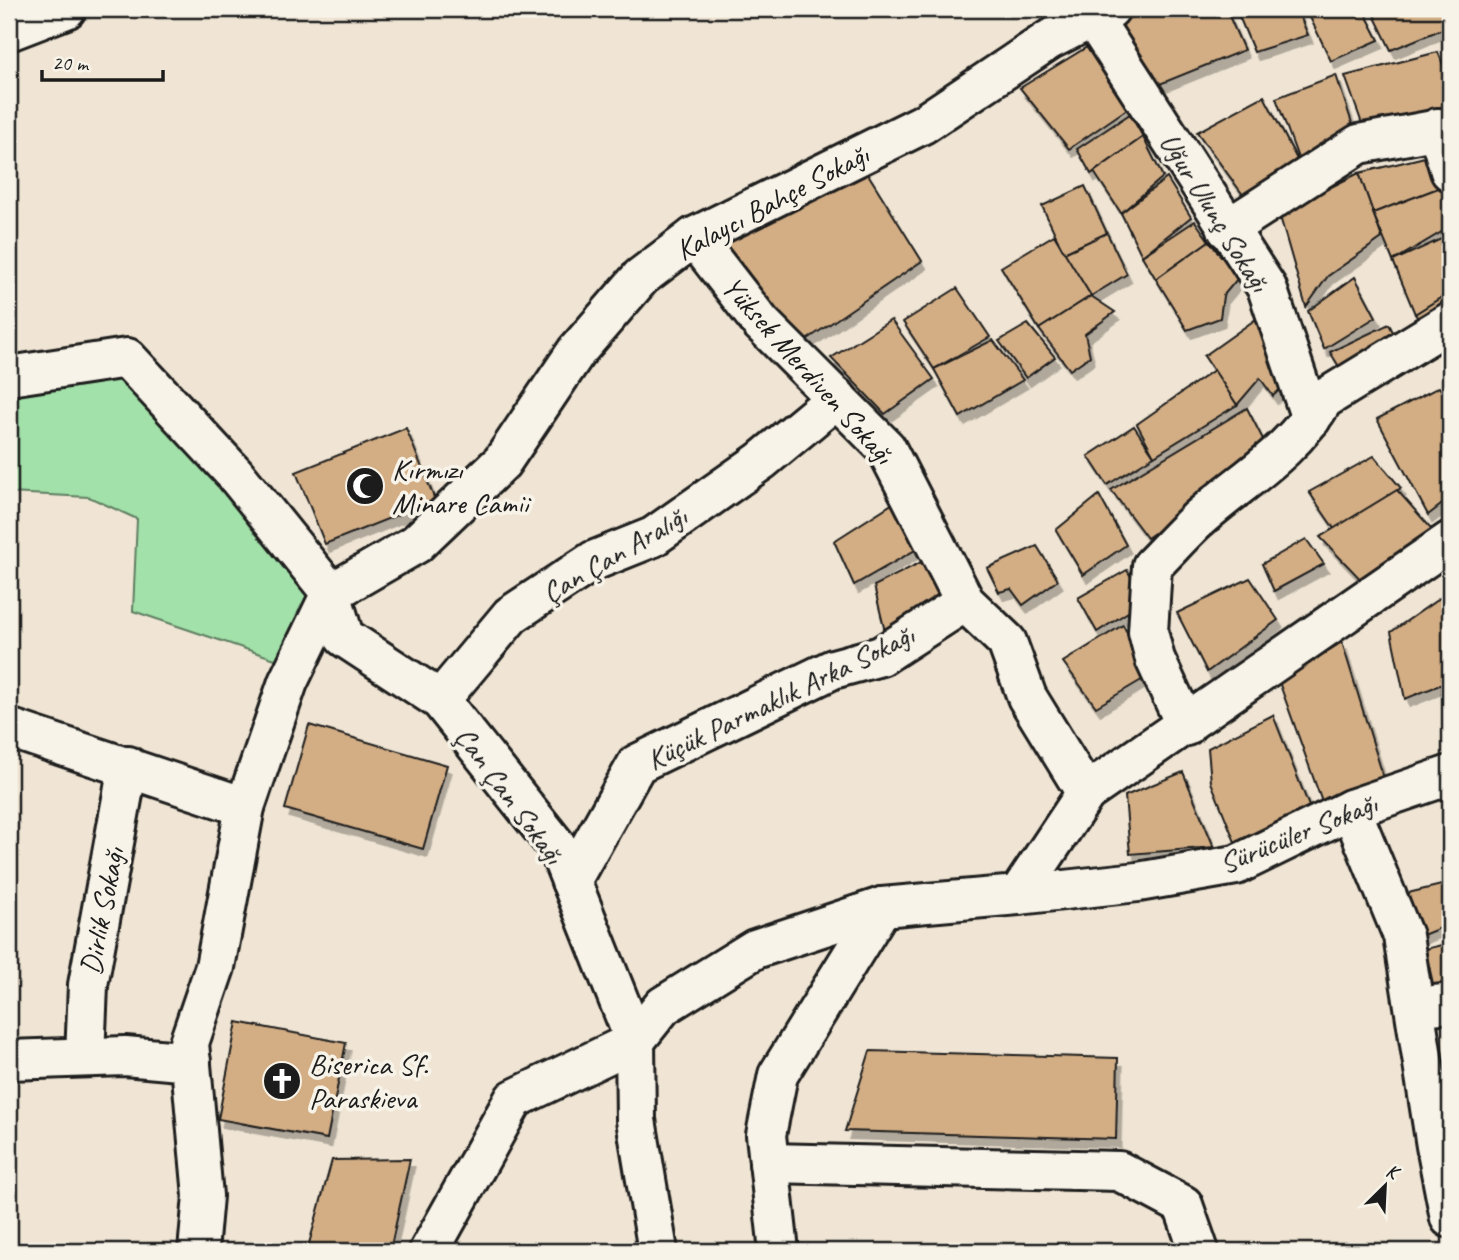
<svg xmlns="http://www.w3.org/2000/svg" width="1459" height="1260" viewBox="0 0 1459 1260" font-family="Caveat,sans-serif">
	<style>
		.green { fill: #a2e1a9; stroke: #5f7e62; stroke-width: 2 }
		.building { fill: #d3ae85; stroke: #1c1c1c; stroke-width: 2; filter: url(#shadow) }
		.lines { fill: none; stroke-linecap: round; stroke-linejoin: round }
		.minor-casing { stroke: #1c1c1c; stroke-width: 44 }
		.minor { stroke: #f7f3e8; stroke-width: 38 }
		.labels { text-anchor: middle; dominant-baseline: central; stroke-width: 7; stroke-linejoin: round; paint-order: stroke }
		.street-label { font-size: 30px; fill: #1c1c1c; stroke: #f7f3e8 }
		.poi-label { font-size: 30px; fill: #1c1c1c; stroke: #f7f3e8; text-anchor: start }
	</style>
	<defs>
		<filter id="shadow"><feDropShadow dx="4.5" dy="8" stdDeviation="0" flood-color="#0004"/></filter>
	</defs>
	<rect width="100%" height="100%" fill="#f0e5d4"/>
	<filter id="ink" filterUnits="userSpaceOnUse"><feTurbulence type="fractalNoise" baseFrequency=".0143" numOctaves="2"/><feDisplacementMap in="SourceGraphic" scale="14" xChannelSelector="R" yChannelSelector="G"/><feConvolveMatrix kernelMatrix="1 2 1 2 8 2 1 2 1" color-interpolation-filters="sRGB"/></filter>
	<g filter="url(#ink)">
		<polygon class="green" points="115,375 138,383 314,591 284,662 133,611 137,519 89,497 9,493 10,397 35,378"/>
		<g class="building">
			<polygon points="1146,9 1226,9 1244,50 1150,88 1115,23"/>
			<polygon points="1236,9 1297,9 1308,35 1254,52"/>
			<polygon points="1306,9 1363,9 1379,40 1331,61"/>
			<polygon points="1371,9 1450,9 1450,26 1391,50"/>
			<polygon points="1092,44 1130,107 1069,149 1020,88"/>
			<polygon points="1438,52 1450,82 1450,119 1365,132 1345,76"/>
			<polygon points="1336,75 1359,144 1302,169 1276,98"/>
			<polygon points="1264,96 1302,169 1249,203 1197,132"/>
			<polygon points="1130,114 1143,137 1091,174 1077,149"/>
			<polygon points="1143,137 1163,177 1121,213 1094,172"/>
			<polygon points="1429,156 1441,187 1373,213 1359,173"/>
			<polygon points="1359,173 1382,238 1328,276 1306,307 1279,213"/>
			<polygon points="868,174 922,261 789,352 714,250"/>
			<polygon points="1167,178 1191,217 1142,256 1121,213"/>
			<polygon points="1085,186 1107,233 1064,253 1042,206"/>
			<polygon points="1441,187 1450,213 1450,227 1393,261 1373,213"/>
			<polygon points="1195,221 1209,241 1156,279 1142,256"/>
			<polygon points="1107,233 1127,274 1091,296 1064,253"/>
			<polygon points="1054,235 1091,296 1039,329 1001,267"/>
			<polygon points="1450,235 1450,292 1415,314 1393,261"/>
			<polygon points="1209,241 1238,278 1223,296 1220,318 1187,330 1156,279"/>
			<polygon points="1355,277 1376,317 1324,349 1308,311"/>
			<polygon points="957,288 990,337 934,369 903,322"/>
			<polygon points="1450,292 1450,316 1427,330 1415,314"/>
			<polygon points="1091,296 1115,312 1085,334 1090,356 1070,370 1039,329"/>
			<polygon points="1256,319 1288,382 1273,396 1260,378 1237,405 1204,356"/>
			<polygon points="891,320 934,379 885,414 831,358"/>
			<polygon points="1028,324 1055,357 1026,378 999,341"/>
			<polygon points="1389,324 1398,342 1343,373 1330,352"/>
			<polygon points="993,340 1023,380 960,417 934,369"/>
			<polygon points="1214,370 1237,405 1154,456 1137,424"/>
			<polygon points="1439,387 1450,403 1450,498 1428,515 1377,419"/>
			<polygon points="1247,408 1270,453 1147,538 1111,490"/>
			<polygon points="1134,426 1154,456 1107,485 1088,456"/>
			<polygon points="406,428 435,500 325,544 296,472"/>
			<polygon points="1374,456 1401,488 1335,530 1309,492"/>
			<polygon points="1397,490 1439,537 1367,586 1320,537"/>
			<polygon points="1099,495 1126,545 1083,575 1056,530"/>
			<polygon points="898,500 922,546 854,585 834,541"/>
			<polygon points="1306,539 1324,564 1274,591 1262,564"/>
			<polygon points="1037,546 1058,580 1023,605 1011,589 999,592 987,568"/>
			<polygon points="925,560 951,611 887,640 874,586"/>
			<polygon points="1127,570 1145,601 1097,632 1078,598"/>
			<polygon points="1250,578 1278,620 1207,672 1177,613"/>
			<polygon points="1450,591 1450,681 1405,699 1391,632"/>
			<polygon points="1123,625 1150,675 1096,707 1063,662"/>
			<polygon points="1342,642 1384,779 1322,802 1279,682"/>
			<polygon points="1273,715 1314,819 1237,847 1211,782 1208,748"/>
			<polygon points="309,725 447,765 423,849 285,809"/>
			<polygon points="1183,772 1214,847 1130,854 1125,796"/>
			<polygon points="1450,827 1450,856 1443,829"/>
			<polygon points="1450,883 1450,924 1423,935 1408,893"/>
			<polygon points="1450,943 1450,989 1435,992 1425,949"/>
			<polygon points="237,1022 346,1043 327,1139 218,1119"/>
			<polygon points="870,1051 1118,1058 1116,1139 845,1131"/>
			<polygon points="410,1159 390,1251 307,1251 332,1160"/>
		</g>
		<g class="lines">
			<defs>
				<g id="minor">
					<polyline points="1092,17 1267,288 1311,419"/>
					<polyline points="9,31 66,9"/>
					<polyline points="1437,128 1450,171"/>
					<polyline points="1227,229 1359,144 1450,127"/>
					<polyline points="694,237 761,323 886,448 965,602 1007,642 1027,697 1086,793"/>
					<polyline points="9,376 127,358 235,474 331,593 288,682 245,807 215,967 189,1043 203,1196 198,1251"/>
					<polyline points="440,700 511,615 593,561 653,537 761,461 837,398"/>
					<path d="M1186,726L1155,659L1148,632L1152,566C1167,551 1181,535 1197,520C1243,479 1291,454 1324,399L1450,322"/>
					<polyline points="9,728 245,807"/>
					<polyline points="1351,809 1403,936 1436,1146 1450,1218"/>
					<polyline points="571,881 637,764 833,669 881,656 965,602"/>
					<polyline points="1018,895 1138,882 1236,865 1351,809 1450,775"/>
					<polyline points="1416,1007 1450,1003"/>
					<polyline points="85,1057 88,985 128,766"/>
					<polyline points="9,1060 125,1056 191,1062"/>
					<polyline points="769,1163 1119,1171 1183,1205 1199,1251"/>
					<polyline points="429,1251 514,1099 635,1041 663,1006 755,949 882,907 1018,895 1086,793 1450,541"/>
					<polyline points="658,1251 636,1120 635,1041 558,848 440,700 344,637 331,593 416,544 502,462 576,352 641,277 694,237 923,124 1049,40 1110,9"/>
					<polyline points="779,1251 766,1135 778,1075 882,907"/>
				</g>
			</defs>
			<use href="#minor" class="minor-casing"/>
			<use href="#minor" class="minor"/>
		</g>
	</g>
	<defs>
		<symbol id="mosque-disc" viewBox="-11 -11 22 22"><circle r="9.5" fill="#1c1c1c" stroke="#f7f3e8"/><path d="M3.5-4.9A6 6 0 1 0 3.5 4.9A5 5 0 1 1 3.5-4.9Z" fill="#fff"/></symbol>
		<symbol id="church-disc" viewBox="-11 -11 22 22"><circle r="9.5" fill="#1c1c1c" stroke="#f7f3e8"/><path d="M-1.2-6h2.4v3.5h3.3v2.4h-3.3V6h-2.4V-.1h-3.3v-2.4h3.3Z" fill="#fff"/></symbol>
	</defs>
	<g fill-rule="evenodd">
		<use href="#mosque-disc" x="343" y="464" width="44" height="44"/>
		<use href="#church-disc" x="260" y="1059" width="44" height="44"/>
	</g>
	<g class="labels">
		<g class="street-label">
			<text transform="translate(772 202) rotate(-28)">Kalaycı Bahçe Sokağı</text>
			<text transform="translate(1215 212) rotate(58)">Uğur Ulunç Sokağı</text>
			<text transform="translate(808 370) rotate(48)">Yüksek Merdiven Sokağı</text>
			<text transform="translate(614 554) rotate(-30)">Çan Çan Aralığı</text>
			<text transform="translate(780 697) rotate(-26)">Küçük Parmaklık Arka Sokağı</text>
			<text transform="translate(510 795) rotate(54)">Çan Çan Sokağı</text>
			<text transform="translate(1298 833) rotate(-22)">Sürücüler Sokağı</text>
			<text transform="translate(102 911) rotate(-79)">Dirlik Sokağı</text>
		</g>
		<g class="poi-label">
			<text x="392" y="469">Kırmızı<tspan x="392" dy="34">Minare Camii</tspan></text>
			<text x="309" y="1064">Biserica Sf.<tspan x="309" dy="34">Paraskieva</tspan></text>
		</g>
	</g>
	<rect width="1459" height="1260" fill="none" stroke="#f7f3e8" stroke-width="35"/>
	<rect x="18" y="18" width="1424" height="1225" fill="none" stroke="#1c1c1c" stroke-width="2.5" filter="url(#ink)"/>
	<g transform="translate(1385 1186) rotate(24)" stroke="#f7f3e8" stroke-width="5" paint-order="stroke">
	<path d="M0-5L12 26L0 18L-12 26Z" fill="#1c1c1c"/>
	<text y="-10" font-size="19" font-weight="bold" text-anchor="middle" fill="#1c1c1c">K</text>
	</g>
	<path d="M42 70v10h121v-10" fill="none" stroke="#1c1c1c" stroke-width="3.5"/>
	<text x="52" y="70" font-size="21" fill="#1c1c1c" stroke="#f7f3e8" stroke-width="5" paint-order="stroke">20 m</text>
</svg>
